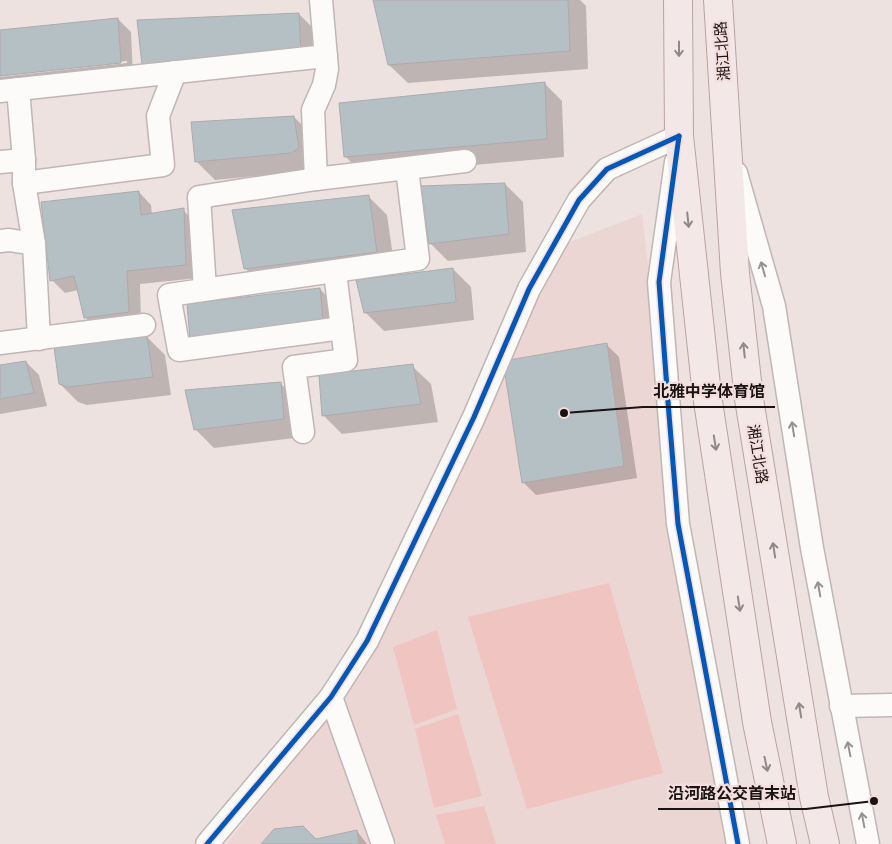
<svg xmlns="http://www.w3.org/2000/svg" width="892" height="844" viewBox="0 0 892 844" font-family="Manrope,'Noto Sans SC',sans-serif">
	<style>
		.built { fill: #ecd6d4 }
		.green { fill: #efc4c1 }
		.shadow { fill: #0003 }
		.building { fill: #b5c0c5; stroke: #adaaac }
		.lines { fill: none; stroke-linecap: round; stroke-linejoin: round }
		.street-casing { stroke: #bfb6b5; stroke-width: 25 }
		.primary-casing { stroke: #baa3a2; stroke-width: 30 }
		.street { stroke: #fcfbfa; stroke-width: 22 }
		.primary { stroke: #f3e7e7; stroke-width: 28 }
		.cycleway-casing { stroke: #f3dedc; stroke-width: 8 }
		.cycleway { stroke: #0057b8; stroke-width: 5 }
		.oneway { stroke: #918888 }
		.oneway2 { stroke: #969392 }
		.labels { text-anchor: middle; dominant-baseline: central; stroke-width: 4.5; stroke-linejoin: round; paint-order: stroke }
		.street-label { font-size: 15px; fill: #1a1313; stroke: #f3dedc }
		.leader { fill: none; stroke: #1a1313; stroke-width: 2 }
		.callout-dot { fill: #1a1313; stroke: #f3dedc; stroke-width: 2 }
		.callout-label { font-size: 16px; text-anchor: middle; font-weight: bold; fill: #1a1313; stroke: #f3dedc; stroke-width: 4.5; stroke-linejoin: round; paint-order: stroke }
	</style>
	<rect width="100%" height="100%" fill="#eee2e1"/>
	<polygon class="built" points="642,214 692,634 733,844 226,844 293,761 503,361 552,249"/>
	<g class="green">
		<polygon points="609,583 663,773 527,809 468,617"/>
		<polygon points="437,630 457,709 414,725 393,647"/>
		<polygon points="458,714 482,796 434,808 415,729"/>
		<polygon points="484,806 496,844 445,844 436,815"/>
	</g>
	<g class="shadow">
		<polygon points="374,0 580,0 586,6 588,69 408,83 389,65"/>
		<polygon points="299,14 312,27 313,66 143,64"/>
		<polygon points="118,19 131,32 133,76 0,90 0,77 127,63 127,61 0,75 0,31"/>
		<polygon points="544,83 562,101 564,157 363,175 345,156"/>
		<polygon points="294,117 312,135 310,171 215,180 197,162"/>
		<polygon points="505,184 523,202 526,252 448,261 430,243"/>
		<polygon points="139,192 151,205 152,214 183,210 196,223 198,278 140,284 141,325 98,330 85,317 78,290 65,293 52,280"/>
		<polygon points="369,197 387,215 395,270 264,287 245,268"/>
		<polygon points="453,269 471,287 474,320 384,331 365,312"/>
		<polygon points="320,289 338,308 341,337 209,356"/>
		<polygon points="147,337 165,355 171,395 87,405 78,402 60,384"/>
		<polygon points="606,344 619,357 637,478 536,495 523,482"/>
		<polygon points="26,362 39,375 47,406 0,414 0,366"/>
		<polygon points="412,366 431,384 438,422 342,434 323,415"/>
		<polygon points="280,383 299,401 302,437 214,448 196,430"/>
		<polygon points="357,831 367,844 263,844 316,841"/>
	</g>
	<g class="building">
		<polygon points="373,0 568,0 570,51 388,65"/>
		<polygon points="299,13 301,54 142,65 137,20"/>
		<polygon points="118,18 121,63 0,76 0,30"/>
		<polygon points="545,82 547,139 344,157 339,103"/>
		<polygon points="294,116 299,148 291,153 195,162 191,122"/>
		<polygon points="505,183 509,234 429,244 421,186"/>
		<polygon points="139,191 141,215 184,208 186,265 127,271 129,312 84,318 74,276 50,281 41,202"/>
		<polygon points="369,195 377,252 244,269 232,210"/>
		<polygon points="453,268 456,302 364,313 356,280"/>
		<polygon points="320,288 323,319 190,339 187,304"/>
		<polygon points="147,336 153,377 68,387 59,384 54,347"/>
		<polygon points="607,343 624,466 522,483 503,361"/>
		<polygon points="26,361 34,393 0,399 0,365"/>
		<polygon points="413,364 421,404 322,416 319,375"/>
		<polygon points="281,382 284,419 194,430 185,390"/>
		<polygon points="303,826 316,839 357,830 359,844 261,844 274,829"/>
	</g>
	<g class="lines">
		<defs>
			<g id="street">
				<polyline points="18,89 24,160 24,183 34,244 39,339"/>
				<polyline points="0,91 326,56"/>
				<polyline points="0,162 24,160"/>
				<polyline points="676,162 659,282 678,524 738,844"/>
				<polyline points="736,173 774,306 812,548 868,844"/>
				<polyline points="316,179 313,110 324,85 327,69 321,0"/>
				<polyline points="24,183 163,165 158,116 175,72"/>
				<polyline points="0,241 9,240 34,244"/>
				<polyline points="205,289 199,197 316,179 465,161"/>
				<polyline points="342,328 179,350 169,295 418,259 407,169"/>
				<polyline points="0,343 144,325"/>
				<polyline points="303,432 294,367 346,360 335,273"/>
				<polyline points="331,697 383,844"/>
				<polyline points="841,706 892,705"/>
				<polyline points="207,844 331,697 367,641 474,417 529,289 579,200 607,169 679,136"/>
			</g>
			<g id="primary">
				<polyline points="678,0 679,136 707,395 757,722 782,844"/>
				<polyline points="718,0 735,273 749,399 814,797 825,844"/>
			</g>
		</defs>
		<use href="#street" class="street-casing"/>
		<use href="#primary" class="primary-casing"/>
		<use href="#street" class="street"/>
		<use href="#primary" class="primary"/>
		<defs>
			<g id="cycleway">
				<polyline points="679,136 659,282 668,402 678,524 738,844"/>
				<polyline points="207,844 331,697 367,641 474,417 529,289 579,200 607,169 679,136"/>
			</g>
		</defs>
		<use href="#cycleway" class="cycleway-casing"/>
		<use href="#cycleway" class="cycleway"/>
	</g>
	<defs><path id="oneway-shaft" d="M-6 0H5M1.5-3L5.5 0L1.5 3" fill="none" stroke-width="1.6" stroke-linecap="round" stroke-linejoin="round" transform="scale(1.25)"/></defs>
	<g class="oneway">
		<use href="#oneway-shaft" transform="translate(679 49) rotate(90)"/>
		<use href="#oneway-shaft" transform="translate(688 220) rotate(84)"/>
		<use href="#oneway-shaft" transform="translate(744 350) rotate(-96)"/>
		<use href="#oneway-shaft" transform="translate(715 443) rotate(81)"/>
		<use href="#oneway-shaft" transform="translate(774 550) rotate(-99)"/>
		<use href="#oneway-shaft" transform="translate(739 604) rotate(81)"/>
		<use href="#oneway-shaft" transform="translate(800 710) rotate(-99)"/>
		<use href="#oneway-shaft" transform="translate(766 764) rotate(78)"/>
	</g>
	<g class="oneway2">
		<use href="#oneway-shaft" transform="translate(763 269) rotate(-106)"/>
		<use href="#oneway-shaft" transform="translate(793 429) rotate(-99)"/>
		<use href="#oneway-shaft" transform="translate(819 589) rotate(-100)"/>
		<use href="#oneway-shaft" transform="translate(849 749) rotate(-101)"/>
		<use href="#oneway-shaft" transform="translate(863 820) rotate(-101)"/>
	</g>
	<g class="labels">
		<g class="street-label">
			<text transform="translate(722 51) rotate(-94)">湘江北路</text>
			<text transform="translate(758 454) rotate(81)">湘江北路</text>
		</g>
	</g>
	<path class="leader" d="M564 413L643 407H775M874 801L806 809H658"/>
	<g class="callout-dot">
		<circle cx="564" cy="413" r="5"/>
		<circle cx="874" cy="801" r="5"/>
	</g>
	<g class="callout-label">
		<text x="709" y="397">北雅中学体育馆</text>
		<text x="732" y="799">沿河路公交首末站</text>
	</g>
</svg>
